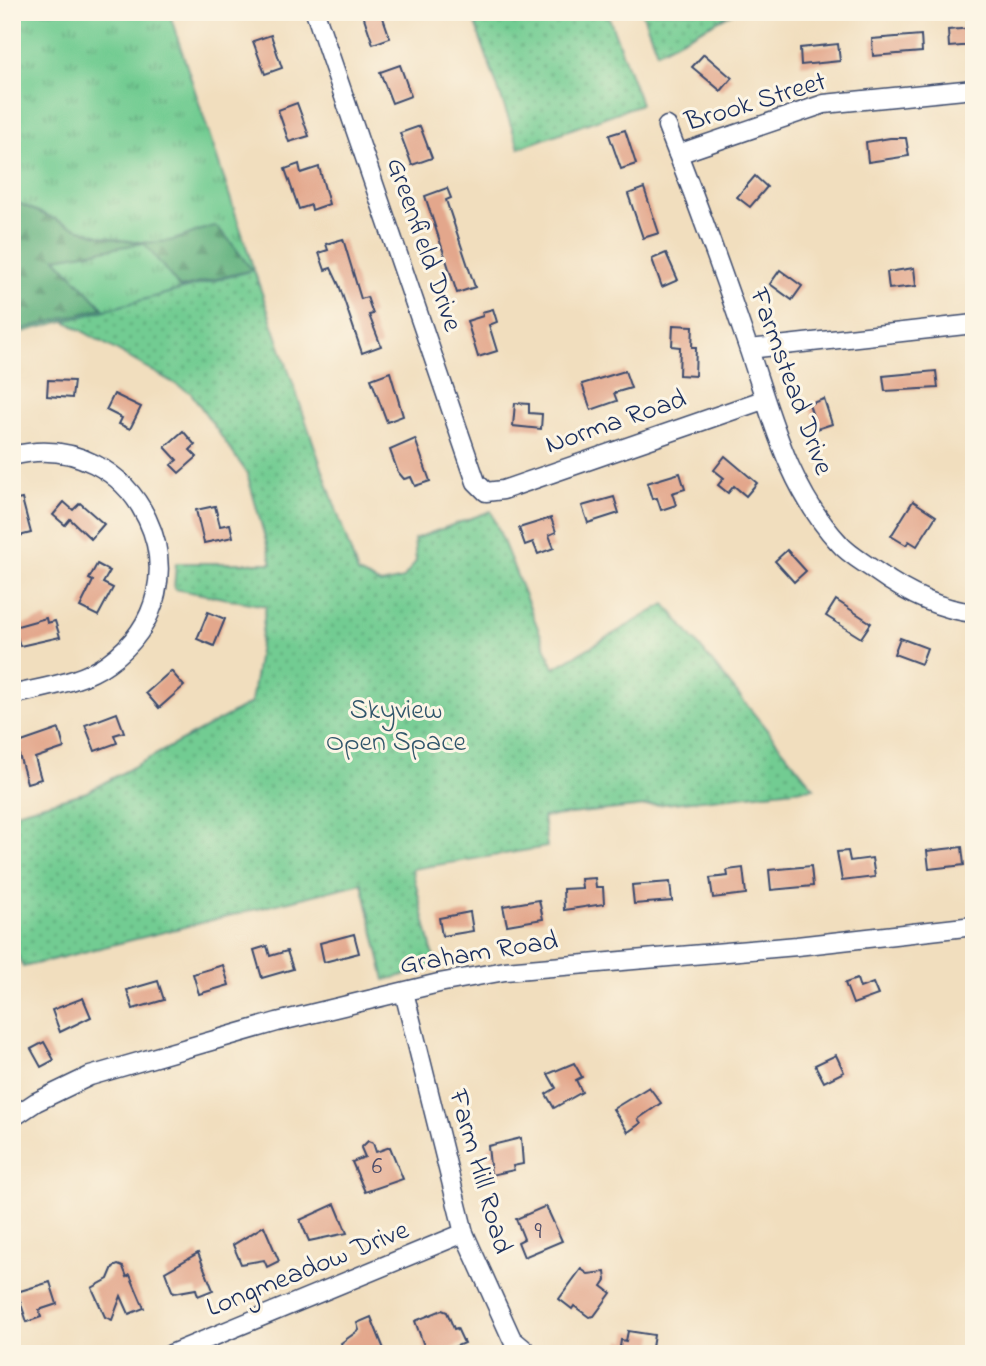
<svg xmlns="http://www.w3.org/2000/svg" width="986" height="1366" viewBox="0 0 986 1366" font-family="'Indie Flower',sans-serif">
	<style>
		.grass { fill: url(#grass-tufts); stroke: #467e78; stroke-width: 2 }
		.forest { fill: url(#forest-firs); stroke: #3c706d; stroke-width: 2 }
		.park { fill: url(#park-dots); stroke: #467e78; stroke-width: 2 }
		.building { fill: #e3a78c }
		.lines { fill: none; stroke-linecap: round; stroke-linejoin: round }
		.minor-casing { stroke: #3b496c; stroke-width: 21 }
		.minor { stroke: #fff; stroke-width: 18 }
		.labels { text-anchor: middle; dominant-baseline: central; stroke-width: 6; stroke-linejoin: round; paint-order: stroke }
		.number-label { font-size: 24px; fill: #4d4d6a }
		.street-label { font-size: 28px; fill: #1b2f5e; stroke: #fcf5e5 }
		.park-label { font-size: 28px; fill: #31566b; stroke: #fcf5e5 }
	</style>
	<defs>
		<pattern id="grass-tufts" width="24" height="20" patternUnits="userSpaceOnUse" patternTransform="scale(1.75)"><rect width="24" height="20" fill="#72cc92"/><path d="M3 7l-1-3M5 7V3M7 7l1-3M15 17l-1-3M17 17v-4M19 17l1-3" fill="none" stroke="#5da67a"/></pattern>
		<pattern id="forest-firs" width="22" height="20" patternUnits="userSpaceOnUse" patternTransform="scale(1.75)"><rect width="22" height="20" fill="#5db07c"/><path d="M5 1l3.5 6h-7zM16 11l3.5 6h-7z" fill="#4c9069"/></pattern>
		<pattern id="park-dots" width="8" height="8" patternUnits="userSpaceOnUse" patternTransform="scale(1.75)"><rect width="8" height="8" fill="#72cc92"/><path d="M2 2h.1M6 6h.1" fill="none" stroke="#5da67a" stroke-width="1.8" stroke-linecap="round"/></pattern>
	</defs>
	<rect width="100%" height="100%" fill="#fcf5e5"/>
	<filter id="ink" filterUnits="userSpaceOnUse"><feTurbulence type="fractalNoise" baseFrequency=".0143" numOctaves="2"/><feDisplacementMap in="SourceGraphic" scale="14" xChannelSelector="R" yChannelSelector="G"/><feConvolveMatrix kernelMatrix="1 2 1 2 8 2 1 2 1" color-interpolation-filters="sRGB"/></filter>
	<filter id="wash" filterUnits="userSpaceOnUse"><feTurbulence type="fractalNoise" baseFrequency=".00686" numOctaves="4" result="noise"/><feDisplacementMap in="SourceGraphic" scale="28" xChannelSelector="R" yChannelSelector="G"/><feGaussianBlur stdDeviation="1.57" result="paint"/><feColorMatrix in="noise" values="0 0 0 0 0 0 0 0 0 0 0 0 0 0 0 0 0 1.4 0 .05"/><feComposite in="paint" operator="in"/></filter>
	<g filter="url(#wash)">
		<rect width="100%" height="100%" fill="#f1debe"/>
		<polygon class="grass" points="12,12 169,12 254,270 12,335"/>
		<path class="forest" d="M12,200C60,222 115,249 169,241C185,238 198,229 215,226C230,237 240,256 252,270L180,288L144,243L56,258L103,308L12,332Z"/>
		<g class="park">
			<polygon points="471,12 607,12 641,104 519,148"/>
			<polygon points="642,12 735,12 657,52"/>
			<polygon points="254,270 358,573 381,584 403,579 416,561 414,539 491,511 554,668 665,604 814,788 543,817 547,847 412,869 436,967 385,980 362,883 23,967 12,944 12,813 87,792 251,703 266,606 174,589 176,563 272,563 247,473 191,393 65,321"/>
		</g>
		<g id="blocks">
			<g class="building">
				<polygon points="362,12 381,12 390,38 373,44"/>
				<polygon points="974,28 974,45 949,47 948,30"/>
				<polygon points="271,35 282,68 265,74 253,41"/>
				<polygon points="921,35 922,52 873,56 872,39"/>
				<polygon points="838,44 840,61 801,65 800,48"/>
				<polygon points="704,54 732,78 721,91 692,67"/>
				<polygon points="400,65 411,96 392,103 380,72"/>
				<polygon points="297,103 309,136 289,142 278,110"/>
				<polygon points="420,126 432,158 412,165 400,133"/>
				<polygon points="625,130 636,164 621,169 609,135"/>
				<polygon points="890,138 906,138 909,156 868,162 866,142"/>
				<polygon points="299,164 301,173 319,167 329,204 312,210 311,205 299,209 285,169"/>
				<polygon points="755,176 767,187 750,207 737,197"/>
				<polygon points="447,188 451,198 446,200 475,287 457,293 425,196"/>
				<polygon points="644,188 659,233 643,238 628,194"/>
				<polygon points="343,239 361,299 367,297 373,314 369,315 381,346 362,353 339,285 331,268 325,270 319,253 328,250 326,244"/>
				<polygon points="666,253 678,280 662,287 652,259"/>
				<polygon points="914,268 916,286 889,289 887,272"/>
				<polygon points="780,270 802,286 792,300 770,284"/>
				<polygon points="493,309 497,322 489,325 497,351 478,357 467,321 483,316 482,312"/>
				<polygon points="673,325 693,326 692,347 696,347 695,376 679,375 680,347 672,346"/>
				<polygon points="625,371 631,388 614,393 617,401 591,410 582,384"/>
				<polygon points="936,371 938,388 885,391 883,376"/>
				<polygon points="390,372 403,416 387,422 371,379"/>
				<polygon points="48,380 74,381 72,398 47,396"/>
				<polygon points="114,394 141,407 130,429 119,424 122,418 106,410"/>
				<polygon points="824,399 832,424 817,429 809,404"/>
				<polygon points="515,403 529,404 529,413 542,414 541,429 513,426"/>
				<polygon points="183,431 195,445 190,450 197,457 179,473 171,465 177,460 165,447"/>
				<polygon points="415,439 430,481 415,486 411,477 404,479 398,472 390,450"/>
				<polygon points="725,456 757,483 746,496 734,486 728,493 718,485 724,478 714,470"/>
				<polygon points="680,473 685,489 672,493 676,505 661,510 657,498 652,499 647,483"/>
				<polygon points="614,497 619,513 588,523 582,506"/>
				<polygon points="22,499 31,533 19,536 17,527 12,529 12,501"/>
				<polygon points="913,501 936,516 917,546 909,541 906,545 891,536"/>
				<polygon points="64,502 73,510 80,503 104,524 91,539 70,519 65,525 53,515"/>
				<polygon points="215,506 220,526 230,524 233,537 204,543 196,510"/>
				<polygon points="551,518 556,532 549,535 554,548 538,554 533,542 525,545 519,528"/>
				<polygon points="787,550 806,571 794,582 775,561"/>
				<polygon points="97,564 110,571 103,583 113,588 98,616 80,607 93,581 89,579"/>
				<polygon points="836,600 871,623 861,638 826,616"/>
				<polygon points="208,612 225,619 214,646 197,639"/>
				<polygon points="46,618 47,623 55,621 60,637 20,646 14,627"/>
				<polygon points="900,638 927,648 921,664 894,654"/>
				<polygon points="171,671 184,686 159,708 146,693"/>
				<polygon points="117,713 124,732 114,735 117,743 95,751 85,725"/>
				<polygon points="59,729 64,748 35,758 41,779 27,783 16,744"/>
				<polygon points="962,847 964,865 929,869 927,851"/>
				<polygon points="848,851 850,861 872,858 875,877 842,881 837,852"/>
				<polygon points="811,866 813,886 771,890 769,870"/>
				<polygon points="743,868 746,894 713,898 710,878 728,876 727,870"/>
				<polygon points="595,878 596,887 603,887 604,904 564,910 563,889 582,888 581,879"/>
				<polygon points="670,882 672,901 634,904 632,885"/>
				<polygon points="539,900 543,919 507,925 503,906"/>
				<polygon points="470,912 473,931 442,936 439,918"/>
				<polygon points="354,934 359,953 324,962 320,943"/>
				<polygon points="267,946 270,956 287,951 293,969 262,978 254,950"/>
				<polygon points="223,965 229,985 199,994 193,974"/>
				<polygon points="857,979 860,988 873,983 878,995 853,1004 845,983"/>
				<polygon points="158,981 164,1000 133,1009 127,990"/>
				<polygon points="83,998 91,1017 60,1032 52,1010"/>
				<polygon points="44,1042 54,1060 41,1067 31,1049"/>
				<polygon points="836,1055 844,1072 824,1082 815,1065"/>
				<polygon points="574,1063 582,1077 576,1080 582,1092 554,1108 546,1094 556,1088 548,1074"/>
				<polygon points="649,1087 661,1103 638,1119 641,1123 628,1132 613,1109"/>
				<polygon points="521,1138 523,1164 513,1166 514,1170 491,1175 488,1146"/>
				<polygon points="368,1141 373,1143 376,1152 390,1147 403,1179 365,1192 352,1162 365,1157 361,1148"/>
				<polygon points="335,1204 347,1233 309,1241 300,1220"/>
				<polygon points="546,1206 562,1241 524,1257 518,1242 524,1239 516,1219"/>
				<polygon points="264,1226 279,1261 267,1267 264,1260 241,1264 233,1245"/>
				<polygon points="198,1253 213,1290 198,1296 196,1289 173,1293 165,1272"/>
				<polygon points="118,1265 123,1267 127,1277 130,1275 144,1308 129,1314 121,1296 112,1320 105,1317 92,1288 108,1279 113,1267"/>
				<polygon points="581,1269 588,1274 605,1272 606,1280 602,1286 611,1293 594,1316 589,1317 574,1306 572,1309 559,1299"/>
				<polygon points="50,1282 57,1304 39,1310 41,1317 27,1322 17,1292"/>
				<polygon points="442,1310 447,1312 454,1329 457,1328 464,1343 438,1354 427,1354 415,1321"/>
				<polygon points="371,1317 386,1354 345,1354 341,1343 359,1330 357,1323"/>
				<polygon points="628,1331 654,1335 651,1354 619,1354 621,1340 626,1341"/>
			</g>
		</g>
	</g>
	<g filter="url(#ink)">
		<use href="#blocks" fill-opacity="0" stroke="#3b496c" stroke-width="2"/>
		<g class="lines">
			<defs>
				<g id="minor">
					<polyline points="315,12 476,482 486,492 503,490 763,400"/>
					<path d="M667,126C696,199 723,273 748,347C771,415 788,488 839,543C849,555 865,563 877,572C906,593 938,609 974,613"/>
					<polyline points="678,154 824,104 974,89"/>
					<polyline points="749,349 974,324"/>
					<path d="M12,456C136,424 216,586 108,663C81,683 44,687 12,695"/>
					<polyline points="404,992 464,1233 512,1339 530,1354"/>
					<polyline points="12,1118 36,1102 90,1076 277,1022 439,983 505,971 797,946 974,926"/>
					<polyline points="171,1354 464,1233"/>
				</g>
			</defs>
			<use href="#minor" class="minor-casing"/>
			<use href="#minor" class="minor"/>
		</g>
	</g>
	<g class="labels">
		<g class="number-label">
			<text x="377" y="1167">6</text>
			<text x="538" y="1232">9</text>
		</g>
		<g class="street-label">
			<text transform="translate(756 103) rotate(-17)">Brook Street</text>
			<text transform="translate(423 245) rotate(71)">Greenfield Drive</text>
			<text transform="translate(790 382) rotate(70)">Farmstead Drive</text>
			<text transform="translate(616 423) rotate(-19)">Norma Road</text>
			<text transform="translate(479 954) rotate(-9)">Graham Road</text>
			<text transform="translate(479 1172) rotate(74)">Farm Hill Road</text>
			<text transform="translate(308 1270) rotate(-22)">Longmeadow Drive</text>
		</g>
		<g class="park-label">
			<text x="396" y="711">Skyview<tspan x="396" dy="32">Open Space</tspan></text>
		</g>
	</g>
	<rect width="986" height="1366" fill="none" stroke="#fcf5e5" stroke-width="42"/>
</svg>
